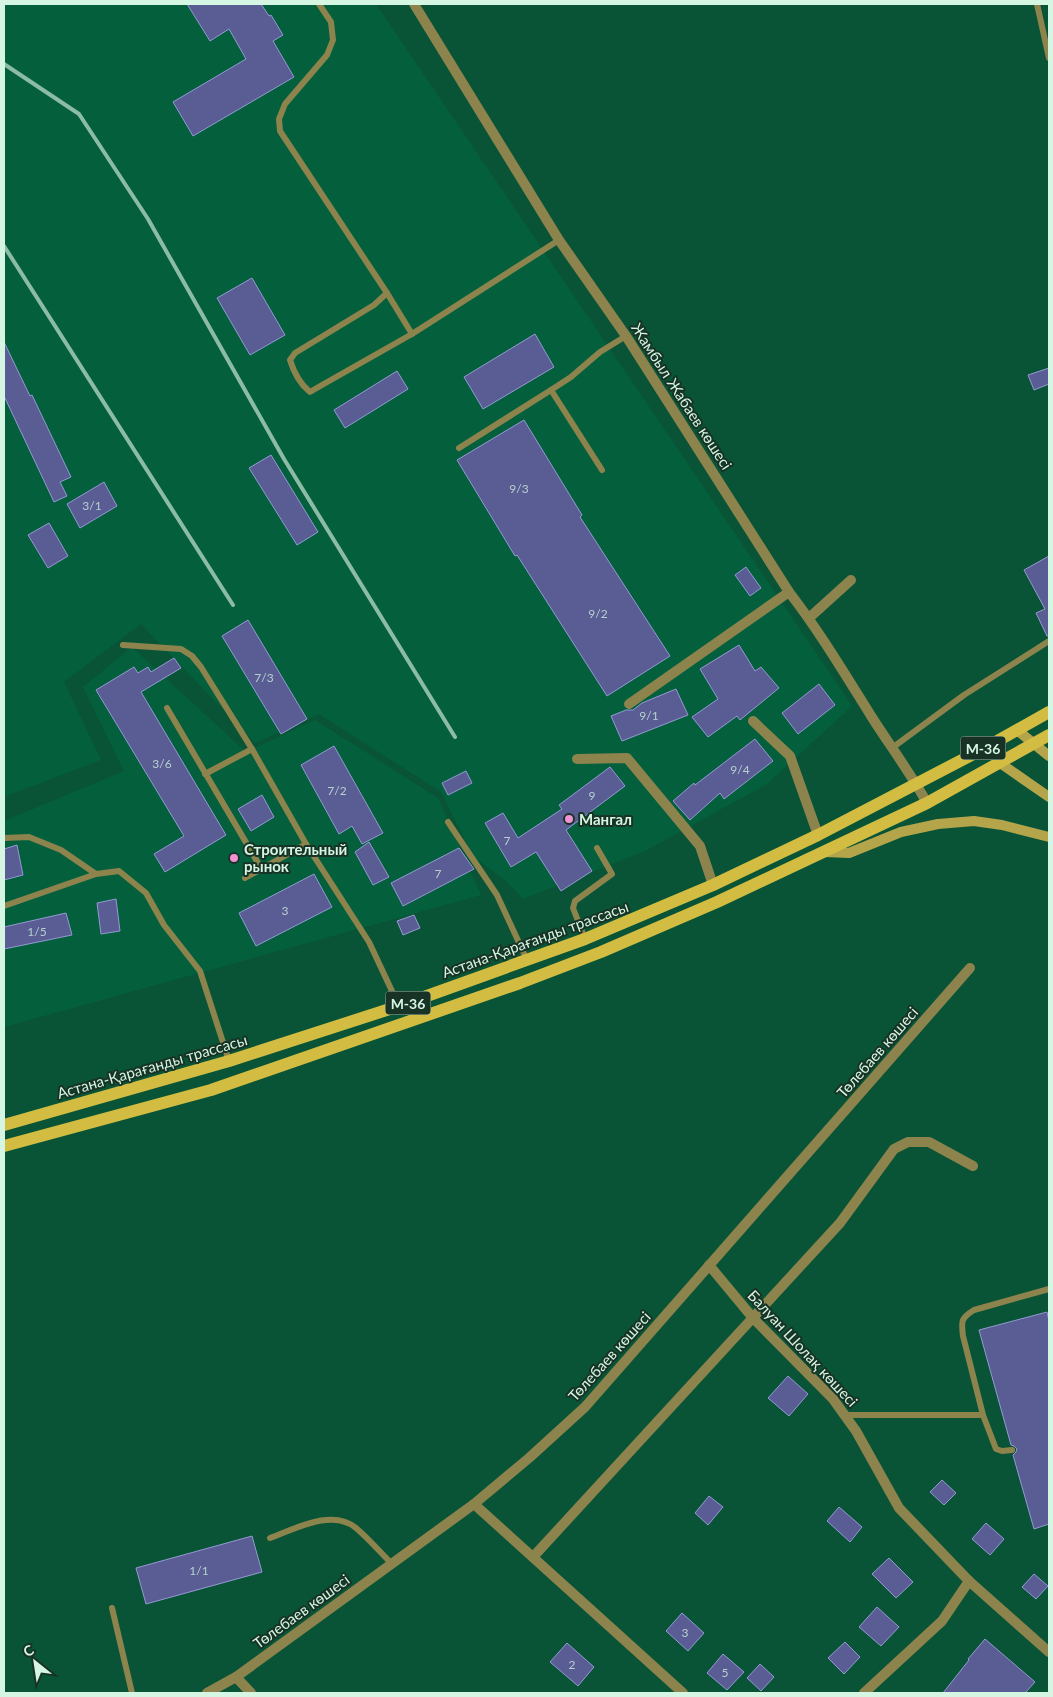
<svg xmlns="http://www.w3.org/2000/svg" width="1053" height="1697" viewBox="0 0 1053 1697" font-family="Lato,sans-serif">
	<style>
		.built { fill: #045f3d }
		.building { fill: #595d93; stroke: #949ad4 }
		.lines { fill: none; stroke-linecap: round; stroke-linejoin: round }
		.service { stroke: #8d834d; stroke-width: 6 }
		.minor { stroke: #8d834d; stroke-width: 10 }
		.secondary { stroke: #b4a44a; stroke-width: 10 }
		.primary { stroke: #d2bd42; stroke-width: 12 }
		.rail { stroke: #8cbca5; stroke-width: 4 }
		.poi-dot { fill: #f391d5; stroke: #183325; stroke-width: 2 }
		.labels { text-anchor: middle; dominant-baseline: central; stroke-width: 4; stroke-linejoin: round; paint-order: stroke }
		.number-label { font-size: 12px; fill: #b6d0cf }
		.shield { fill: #183325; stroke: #9cbcaa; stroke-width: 1 }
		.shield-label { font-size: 14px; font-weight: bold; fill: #d5f6e3 }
		.street-label { font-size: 15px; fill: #d5f6e3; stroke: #183325 }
		.poi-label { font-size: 15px; font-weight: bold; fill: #d5f6e3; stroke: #183325; text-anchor: start }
	</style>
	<rect width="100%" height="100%" fill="#095436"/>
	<g class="built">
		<polygon points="4,4 376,4 852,706 767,784 645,851 523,899 507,882 473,856 441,792 319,714 255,743 141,624 64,682 101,760 6,796 4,793"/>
		<polygon points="132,647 246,752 315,720 438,798 481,895 4,1027 4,821 124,771 83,687"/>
	</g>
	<g class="building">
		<polygon points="187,4 261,4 269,16 271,15 283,35 273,41 294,77 193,136 173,102 246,59 229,29 210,41"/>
		<polygon points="252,278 285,335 250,355 217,298"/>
		<polygon points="535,334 554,367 483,409 464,377"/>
		<polygon points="4,342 30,396 32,395 71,477 60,482 67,496 54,502 4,396"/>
		<polygon points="1049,368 1049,384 1034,390 1028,375"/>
		<polygon points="397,371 408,389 345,428 334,410"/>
		<polygon points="524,420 582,515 580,517 670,656 607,696 517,555 515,556 457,460"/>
		<polygon points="271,455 318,532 297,545 249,468"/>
		<polygon points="104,482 117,506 80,528 67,504"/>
		<polygon points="49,523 68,556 48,568 28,535"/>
		<polygon points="1049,556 1049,636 1047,636 1036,613 1045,609 1024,570"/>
		<polygon points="746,567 761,588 750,596 735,575"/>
		<polygon points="248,620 307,719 281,734 222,636"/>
		<polygon points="739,645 755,671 761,667 779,688 740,720 737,716 708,737 692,717 718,699 700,669"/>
		<polygon points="174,658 181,668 141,692 226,835 165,872 154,854 184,836 96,690 134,667 138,673 148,667 151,672"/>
		<polygon points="819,684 835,705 798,734 782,713"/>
		<polygon points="676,689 688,715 622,741 611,716 626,710 633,710 642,703"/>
		<polygon points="755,739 773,761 724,799 720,793 690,820 673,801 694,783 695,785"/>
		<polygon points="334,746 383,833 362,844 352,826 339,834 301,765"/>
		<polygon points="610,767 625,786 566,830 592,871 561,891 536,852 511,867 485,823 503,813 518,838 562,809 559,805"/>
		<polygon points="466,771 472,783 448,795 442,783"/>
		<polygon points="262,795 274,817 251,831 238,809"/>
		<polygon points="369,842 389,877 373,885 355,852"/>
		<polygon points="17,845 23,875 4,880 4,849"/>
		<polygon points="459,848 474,869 403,906 391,883"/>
		<polygon points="314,874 332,907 256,946 239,913"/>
		<polygon points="116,899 120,931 101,934 97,903"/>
		<polygon points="66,913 72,935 4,949 4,927"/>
		<polygon points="414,915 420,928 403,935 397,921"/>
		<polygon points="1047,1312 1049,1321 1049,1524 1034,1529 1013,1455 1016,1452 1017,1449 1014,1446 1011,1445 979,1330"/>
		<polygon points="788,1376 808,1394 789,1416 768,1398"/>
		<polygon points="942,1480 956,1493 944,1505 930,1492"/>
		<polygon points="709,1496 723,1507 708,1525 695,1513"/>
		<polygon points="839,1507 862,1527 850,1542 827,1521"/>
		<polygon points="986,1523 1004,1539 990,1555 972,1539"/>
		<polygon points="252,1536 262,1572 146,1604 136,1568"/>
		<polygon points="889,1558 913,1582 896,1598 872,1574"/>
		<polygon points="1034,1574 1048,1586 1036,1599 1022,1587"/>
		<polygon points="877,1607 899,1627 881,1646 859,1627"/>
		<polygon points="682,1613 704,1633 688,1651 666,1631"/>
		<polygon points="985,1639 1035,1682 1025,1693 943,1693 969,1660 968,1659"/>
		<polygon points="845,1642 860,1657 844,1674 828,1658"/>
		<polygon points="567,1643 594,1667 578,1686 550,1662"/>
		<polygon points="723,1654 744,1672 727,1690 707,1673"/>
		<polygon points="760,1664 774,1677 761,1691 747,1678"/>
	</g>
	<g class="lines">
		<g class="service">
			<path d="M319,4L331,22L333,40L327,55L285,104L279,119L280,131L387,293L374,305L295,353L290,360C294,373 300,384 310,392L322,385L412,334L559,240"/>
			<polyline points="1037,4 1049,58"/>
			<polyline points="387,293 412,334"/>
			<polyline points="551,390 602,470"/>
			<polyline points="459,448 551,390 571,377 600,352 626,336"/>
			<polyline points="123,645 181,649 192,656 201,667 252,749 306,844 369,942 399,1006"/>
			<polyline points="167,708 261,868"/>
			<polyline points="892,748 964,695 1049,641"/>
			<polyline points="205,774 252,749"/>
			<polyline points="448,822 497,895 527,960"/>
			<polyline points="4,838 29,837 61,850 96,874 119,871 146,893 164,925 200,971 229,1061"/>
			<polyline points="245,878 306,844"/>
			<polyline points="4,906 96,874"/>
			<polyline points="585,939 573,908 575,901 612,874 597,848"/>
			<polyline points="845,1415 983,1415 996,1449 1002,1451 1012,1450"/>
			<path d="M983,1415L963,1336C961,1321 961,1318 974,1310L1049,1289"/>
			<path d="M270,1538C295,1529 332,1508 356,1528C369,1539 380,1552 392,1564"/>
			<polyline points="112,1608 132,1693"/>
		</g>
		<g class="minor">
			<path d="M414,4L559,240L626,336L789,592C820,632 846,676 873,719C891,747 911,774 927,803"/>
			<polyline points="809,618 851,580"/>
			<polyline points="629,704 789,592"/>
			<polyline points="753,721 790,756 818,835"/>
			<polyline points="577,759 627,758 700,846 713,885"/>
			<polyline points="709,1265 753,1318 833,1399 856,1431 899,1508 969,1581 1049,1652"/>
			<polyline points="474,1504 683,1693"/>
			<polyline points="533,1557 840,1223 894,1149 908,1142 929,1142 973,1166"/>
			<polyline points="236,1677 251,1693"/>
			<polyline points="207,1693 236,1677 474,1504 529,1458 585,1407 970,968"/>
			<polyline points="864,1693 942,1621 969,1581"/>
		</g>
		<g class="secondary">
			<polyline points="1017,730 1049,756"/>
			<polyline points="993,743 1000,763 1049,797"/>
			<polyline points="824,852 849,853 901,832 938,824 974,821 1002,825 1049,837"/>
		</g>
		<g class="primary">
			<polyline points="4,1125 229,1061 399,1006 585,939 713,885 818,835 985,748 1049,712"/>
			<polyline points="4,1146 211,1090 520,983 601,952 717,902 927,803 1049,735"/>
		</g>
		<g class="rail">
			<polyline points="4,64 79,114 148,219 284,459 455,737"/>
			<polyline points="4,246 233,605"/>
		</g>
	</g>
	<g class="poi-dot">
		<circle cx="569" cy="819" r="5"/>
		<circle cx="234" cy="858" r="5"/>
	</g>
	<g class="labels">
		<g class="number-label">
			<text x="519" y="488">9/3</text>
			<text x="92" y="505">3/1</text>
			<text x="598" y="613">9/2</text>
			<text x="264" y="677">7/3</text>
			<text x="649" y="715">9/1</text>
			<text x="162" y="763">3/6</text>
			<text x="740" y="769">9/4</text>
			<text x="337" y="790">7/2</text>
			<text x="592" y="795">9</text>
			<text x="507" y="840">7</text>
			<text x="438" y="873">7</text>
			<text x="285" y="910">3</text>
			<text x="37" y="931">1/5</text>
			<text x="199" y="1570">1/1</text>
			<text x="685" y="1632">3</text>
			<text x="572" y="1664">2</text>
			<text x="725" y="1672">5</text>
		</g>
		<g class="shield">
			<rect x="960.5" y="736.5" width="45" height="23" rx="4"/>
			<rect x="385.5" y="991.5" width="45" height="23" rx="4"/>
		</g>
		<g class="shield-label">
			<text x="983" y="748">M-36</text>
			<text x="408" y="1003">M-36</text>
		</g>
		<g class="street-label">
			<text transform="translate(682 396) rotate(57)">Жамбыл Жабаев көшесі</text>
			<text transform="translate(535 939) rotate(-20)">Астана-Қарағанды трассасы</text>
			<text transform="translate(877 1052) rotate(-49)">Төлебаев көшесі</text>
			<text transform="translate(152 1066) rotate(-16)">Астана-Қарағанды трассасы</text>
			<text transform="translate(803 1348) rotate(47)">Балуан Шолақ көшесі</text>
			<text transform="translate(609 1356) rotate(-48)">Төлебаев көшесі</text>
			<text transform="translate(301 1611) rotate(-36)">Төлебаев көшесі</text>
		</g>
		<g class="poi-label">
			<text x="579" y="819">Мангал</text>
			<text x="244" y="849">Строительный<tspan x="244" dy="17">рынок</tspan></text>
		</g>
	</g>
	<rect width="1053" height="1697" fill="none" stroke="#d5f6e3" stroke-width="10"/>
	<g transform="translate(35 1662) rotate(330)" stroke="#183325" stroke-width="4" paint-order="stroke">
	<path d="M0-4L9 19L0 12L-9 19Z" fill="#d5f6e3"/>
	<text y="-8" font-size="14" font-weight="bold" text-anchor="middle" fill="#d5f6e3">С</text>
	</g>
</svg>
